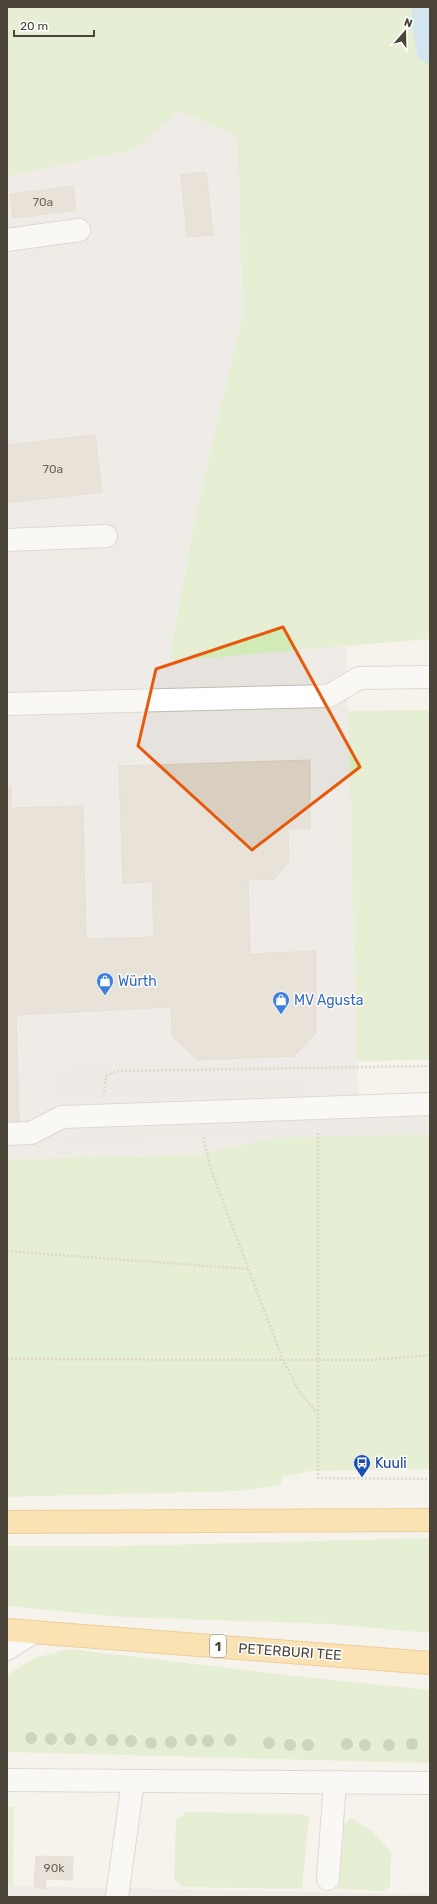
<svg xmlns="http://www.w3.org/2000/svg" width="437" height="1904" viewBox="0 0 437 1904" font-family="Rubik,sans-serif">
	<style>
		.industrial { fill: #e6e2dd }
		.green { fill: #d2eab5 }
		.parking { fill: #e5e3e0 }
		.water { fill: #a9d4f2 }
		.building { fill: #d8cfc1; stroke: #d3c7b4 }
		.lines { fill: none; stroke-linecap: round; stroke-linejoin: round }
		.minor-casing { stroke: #c2bbae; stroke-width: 24 }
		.highway-casing { stroke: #e0a43c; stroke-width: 24 }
		.path { stroke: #c4b79f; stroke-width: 2.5; stroke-dasharray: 2 2; stroke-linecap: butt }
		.minor { stroke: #fff; stroke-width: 22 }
		.highway { stroke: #ffcf6e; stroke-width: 22 }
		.tree { fill: #97b381 }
		.marked { fill: none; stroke: #e8590c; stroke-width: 3; stroke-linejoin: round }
		.labels { text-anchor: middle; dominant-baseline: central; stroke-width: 3; stroke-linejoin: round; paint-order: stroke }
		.number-label { font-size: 12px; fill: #6e675b }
		.shield { fill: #fff; stroke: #817c74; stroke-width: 1 }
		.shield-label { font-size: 13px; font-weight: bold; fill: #4b4439 }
		.shop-label { font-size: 14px; fill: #366cbe; stroke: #fff; text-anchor: start }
		.transit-label { font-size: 14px; fill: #164399; stroke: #fff; text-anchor: start }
		.street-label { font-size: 14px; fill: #4b4439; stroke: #fff }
	</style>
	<rect width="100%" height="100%" fill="#f6f3ec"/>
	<g class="industrial">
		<polygon points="180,111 237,137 243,313 197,509 169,660 346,646 360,1150 7,1159 7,176 134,150"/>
		<polygon points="7,1886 430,1894 430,1897 7,1897"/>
	</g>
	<g class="green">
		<polygon points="7,7 412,7 418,58 430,66 430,639 169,661 197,509 243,313 237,137 180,111 134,150 7,176"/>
		<polygon points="430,710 430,1060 357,1061 348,711"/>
		<polygon points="430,1129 430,1469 310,1471 282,1477 281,1485 239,1491 7,1497 7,1159 194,1155 306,1132"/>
		<polygon points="430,1538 430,1633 329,1624 121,1617 7,1606 7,1546 115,1546"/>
		<polygon points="69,1649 295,1676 430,1690 430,1763 7,1752 7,1675 34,1658"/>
		<polygon points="7,1807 14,1807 13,1887 7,1887"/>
		<polygon points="187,1812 300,1814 309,1817 302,1889 182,1887 174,1879 176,1820"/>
		<polygon points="351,1818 373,1832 391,1852 390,1887 383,1891 338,1889 343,1824"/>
	</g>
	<g class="parking">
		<polygon points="110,1065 112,1080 308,1076 308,1096 56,1098 55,1068"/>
		<polygon points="430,1111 430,1134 60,1143 60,1123"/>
	</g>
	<polygon class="water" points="412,7 430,7 430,66 418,58 412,26"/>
	<g class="building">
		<polygon points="206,172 213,235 187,237 181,175"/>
		<polygon points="73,186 76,210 13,218 10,194"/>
		<polygon points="95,435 102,492 7,503 7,445"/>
		<polygon points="310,760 310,829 288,829 289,862 274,879 248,880 250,954 316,951 316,1033 294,1056 197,1060 172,1036 171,1007 16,1015 19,1124 7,1125 7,786 11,786 11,808 83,806 86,939 154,937 152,882 123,883 119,766"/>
		<polygon points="36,1856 73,1857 72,1880 45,1879 46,1889 34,1887"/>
	</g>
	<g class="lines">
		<defs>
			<g id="minor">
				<polyline points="7,240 79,230"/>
				<polyline points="7,540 106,536"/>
				<polyline points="7,704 329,696 359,678 430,677"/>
				<polyline points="7,1134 31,1133 62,1117 430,1104"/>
				<polyline points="7,1649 34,1632"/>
				<polyline points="7,1780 430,1783"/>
				<polyline points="328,1879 335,1782"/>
				<polyline points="117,1897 133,1781"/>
			</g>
			<g id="highway">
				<polyline points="7,1522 430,1520"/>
				<polyline points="7,1630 430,1663"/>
			</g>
		</defs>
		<use href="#minor" class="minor-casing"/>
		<use href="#highway" class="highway-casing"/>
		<g class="path">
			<polyline points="104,1092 106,1076 117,1071 430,1066"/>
			<polyline points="318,1133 318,1478 430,1479"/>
			<polyline points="203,1137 211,1170 283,1360 300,1393 317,1413"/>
			<polyline points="7,1251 248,1269"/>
			<polyline points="7,1359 371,1360 430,1355"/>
		</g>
		<use href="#minor" class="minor"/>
		<use href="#highway" class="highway"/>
	</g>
	<g class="tree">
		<circle cx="31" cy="1738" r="6"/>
		<circle cx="51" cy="1739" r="6"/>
		<circle cx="70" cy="1739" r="6"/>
		<circle cx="91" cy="1740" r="6"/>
		<circle cx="112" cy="1740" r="6"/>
		<circle cx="191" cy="1740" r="6"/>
		<circle cx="230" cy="1740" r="6"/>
		<circle cx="131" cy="1741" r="6"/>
		<circle cx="208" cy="1741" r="6"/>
		<circle cx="171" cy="1742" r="6"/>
		<circle cx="151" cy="1743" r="6"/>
		<circle cx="269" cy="1743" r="6"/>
		<circle cx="347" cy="1744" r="6"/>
		<circle cx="412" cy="1744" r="6"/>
		<circle cx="290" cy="1745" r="6"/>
		<circle cx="308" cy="1745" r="6"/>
		<circle cx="365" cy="1745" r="6"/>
		<circle cx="389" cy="1745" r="6"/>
	</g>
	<path d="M0 0H437V1904H0ZM283,627L360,767L252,850L138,746L156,669Z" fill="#f6f3ec" fill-opacity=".55" fill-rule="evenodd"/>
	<path class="marked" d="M283,627L360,767L252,850L138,746L156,669Z"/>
	<defs>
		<symbol id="shop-pin" viewBox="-11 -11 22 30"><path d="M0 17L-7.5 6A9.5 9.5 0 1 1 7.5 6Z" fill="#3f7fe0" stroke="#fff"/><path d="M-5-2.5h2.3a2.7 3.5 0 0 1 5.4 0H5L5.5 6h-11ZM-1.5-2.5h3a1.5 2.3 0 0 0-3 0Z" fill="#fff"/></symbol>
		<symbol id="bus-pin" viewBox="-11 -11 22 30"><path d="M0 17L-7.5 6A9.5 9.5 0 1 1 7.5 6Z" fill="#1a4fb4" stroke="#fff"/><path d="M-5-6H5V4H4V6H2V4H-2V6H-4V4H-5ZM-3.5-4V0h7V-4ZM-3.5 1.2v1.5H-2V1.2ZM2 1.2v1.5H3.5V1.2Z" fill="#fff"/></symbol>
	</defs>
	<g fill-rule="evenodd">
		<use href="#shop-pin" x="95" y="971" width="20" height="27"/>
		<use href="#shop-pin" x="271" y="990" width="20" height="27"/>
		<use href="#bus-pin" x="352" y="1453" width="20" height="27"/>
	</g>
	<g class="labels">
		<g class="number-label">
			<text x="43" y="202">70a</text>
			<text x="53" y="469">70a</text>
			<text x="54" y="1868">90k</text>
		</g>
		<rect class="shield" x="210" y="1635" width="16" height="22" rx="3"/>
		<g class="shield-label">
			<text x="218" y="1646">1</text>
		</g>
		<g class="shop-label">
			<text x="118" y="981">Würth</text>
			<text x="294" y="1000">MV Agusta</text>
		</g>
		<g class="transit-label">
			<text x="375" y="1463">Kuuli</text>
		</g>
		<g class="street-label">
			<text transform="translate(290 1652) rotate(4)">PETERBURI TEE</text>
		</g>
	</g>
	<rect width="437" height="1904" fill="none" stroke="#4b4439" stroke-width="16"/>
	<g transform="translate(405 32) rotate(20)" stroke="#ffffff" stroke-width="3" paint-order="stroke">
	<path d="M0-3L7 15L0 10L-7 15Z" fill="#4b4439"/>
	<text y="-6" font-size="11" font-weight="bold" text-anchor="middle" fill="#4b4439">N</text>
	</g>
	<path d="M14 30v6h80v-6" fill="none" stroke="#4b4439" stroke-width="2"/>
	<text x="20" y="30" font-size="12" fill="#4b4439" stroke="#ffffff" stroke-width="3" paint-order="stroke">20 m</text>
</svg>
